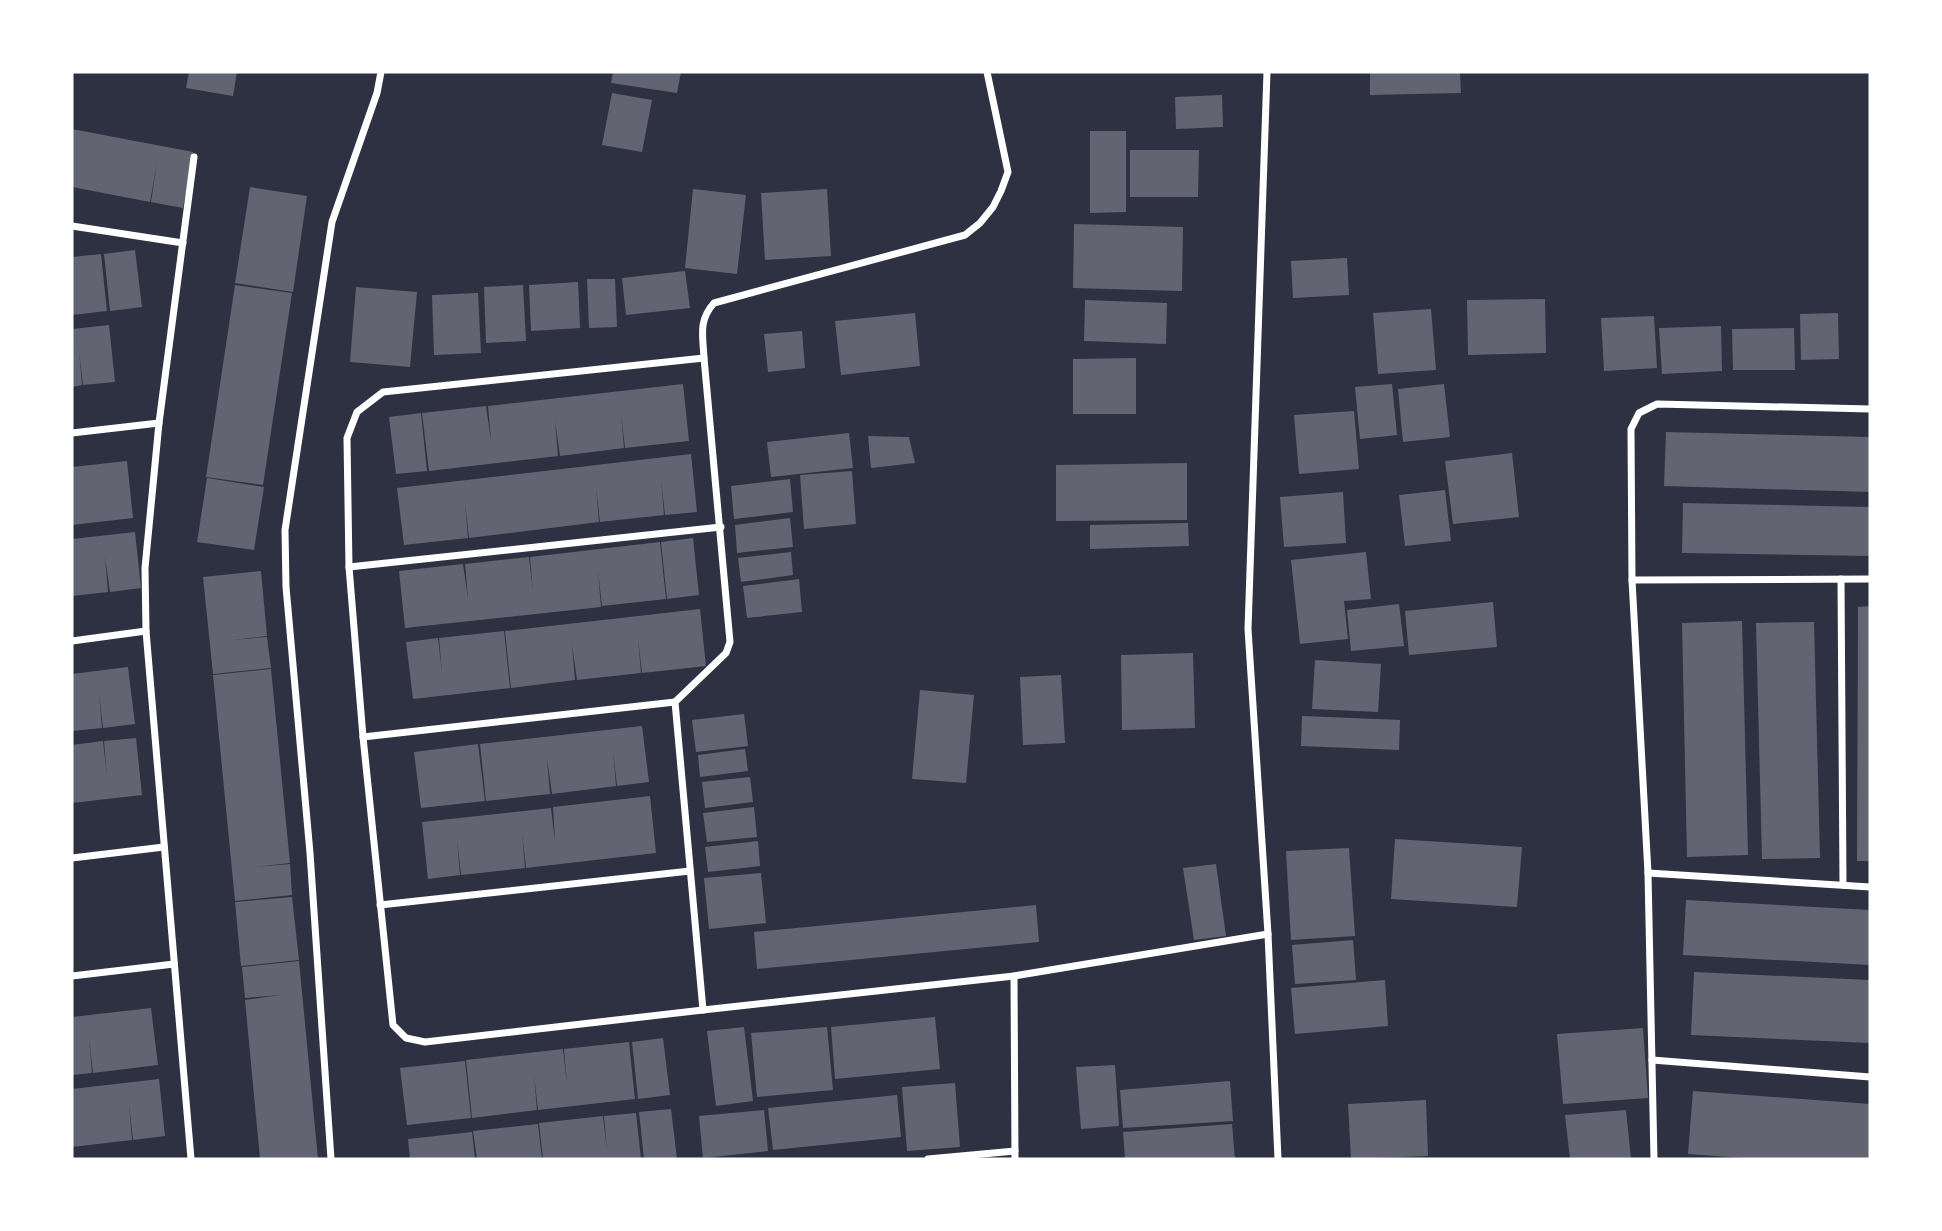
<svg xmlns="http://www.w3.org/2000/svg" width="1942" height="1231" viewBox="0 0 1942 1231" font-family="Rubik,sans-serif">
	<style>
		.building { fill: #626471 }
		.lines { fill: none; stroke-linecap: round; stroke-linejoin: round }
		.minor { stroke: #fff; stroke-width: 7 }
	</style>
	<rect width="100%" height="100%" fill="#2d3142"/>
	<g class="building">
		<polygon points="189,72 237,72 233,96 186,88"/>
		<polygon points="613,72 681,72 677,93 611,83"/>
		<polygon points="1370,72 1460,72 1461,93 1370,95"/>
		<polygon points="612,93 652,100 642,152 602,145"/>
		<polygon points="1222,95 1223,127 1176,129 1175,97"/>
		<polygon points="72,129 193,152 183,208 151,202 157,163 150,202 72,187"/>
		<polygon points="1090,131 1126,131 1126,212 1090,213"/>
		<polygon points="1130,150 1199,150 1198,197 1130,197"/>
		<polygon points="250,187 307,196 293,292 235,283"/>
		<polygon points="693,189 746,195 737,274 685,268"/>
		<polygon points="827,189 831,256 765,260 761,193"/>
		<polygon points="1074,224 1183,227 1182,291 1073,288"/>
		<polygon points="135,250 142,307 110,311 104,254"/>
		<polygon points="101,254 107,311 72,315 72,257"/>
		<polygon points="1347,258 1349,295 1293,298 1291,261"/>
		<polygon points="685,271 690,308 626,315 622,278"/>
		<polygon points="587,279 615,279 617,327 589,328"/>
		<polygon points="578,282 580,328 531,331 529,285"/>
		<polygon points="235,285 292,293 263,485 206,477"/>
		<polygon points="523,285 526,341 486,343 484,287"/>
		<polygon points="356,287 417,292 410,367 350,362"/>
		<polygon points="478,293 481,353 434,355 432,295"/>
		<polygon points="1545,299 1546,353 1468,355 1467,300"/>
		<polygon points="1085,300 1167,303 1166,344 1084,341"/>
		<polygon points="1431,309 1436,370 1378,374 1373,313"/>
		<polygon points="915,313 920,366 841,375 835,321"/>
		<polygon points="1838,313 1839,359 1801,360 1800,314"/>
		<polygon points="1654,316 1657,368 1604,371 1601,318"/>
		<polygon points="109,325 115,382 83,385 79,350 82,385 72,387 72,329"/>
		<polygon points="1721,326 1722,371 1662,374 1659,328"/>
		<polygon points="1794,328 1795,370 1733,370 1732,329"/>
		<polygon points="802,331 805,368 768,372 764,334"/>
		<polygon points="1136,358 1136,414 1073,414 1073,359"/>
		<polygon points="683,384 689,441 625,448 621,413 624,448 560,456 555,421 558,456 429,471 422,413 486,406 491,441 488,406"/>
		<polygon points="1392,384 1397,435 1360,439 1355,387"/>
		<polygon points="1444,384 1450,437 1403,442 1398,389"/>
		<polygon points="1354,411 1359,469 1299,474 1294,415"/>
		<polygon points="421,413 427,471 396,474 389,417"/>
		<polygon points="1666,432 1870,437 1870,492 1664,486"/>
		<polygon points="849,433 853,468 771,477 767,442"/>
		<polygon points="868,436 909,437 915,463 871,468"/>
		<polygon points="1512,453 1519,517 1453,524 1445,461"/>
		<polygon points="691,454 697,512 665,515 661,480 664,515 600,522 596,487 599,522 469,538 465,502 468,538 404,545 397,488"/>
		<polygon points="127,461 133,518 72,525 72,467"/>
		<polygon points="1187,463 1187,520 1056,521 1056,465"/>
		<polygon points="852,471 856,524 804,529 800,475"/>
		<polygon points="207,478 264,487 254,550 197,542"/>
		<polygon points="790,479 793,512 734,519 731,486"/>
		<polygon points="1445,490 1451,541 1405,546 1399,495"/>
		<polygon points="1343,492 1346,543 1284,547 1280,497"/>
		<polygon points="1683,503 1870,507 1870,556 1682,553"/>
		<polygon points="790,518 793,547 737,553 735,525"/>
		<polygon points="1188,523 1189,546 1090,549 1090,525"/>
		<polygon points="135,532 141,588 110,592 105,557 108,592 72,596 72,539"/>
		<polygon points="693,538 699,595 667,599 661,542"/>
		<polygon points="660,542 666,599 602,606 598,571 601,607 405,628 399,571 463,564 468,599 465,564 529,557 533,592 530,557"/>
		<polygon points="791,552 793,575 741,582 738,558"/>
		<polygon points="1366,552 1371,599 1344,601 1348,639 1300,644 1291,560"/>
		<polygon points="261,571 267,636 232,640 267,637 271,668 213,674 203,577"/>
		<polygon points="799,579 802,612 747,618 743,586"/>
		<polygon points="1493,602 1497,647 1409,655 1405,611"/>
		<polygon points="1399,604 1404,646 1351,651 1347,610"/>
		<polygon points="1870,606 1870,861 1857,861 1858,607"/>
		<polygon points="700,609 706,666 642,673 638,638 641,673 577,680 572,645 575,680 511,688 505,631"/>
		<polygon points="1742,621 1748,855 1687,857 1682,623"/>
		<polygon points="1814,622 1820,858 1762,859 1756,623"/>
		<polygon points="504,631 510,688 413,699 406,642 438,638 442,674 439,638"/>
		<polygon points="1193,653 1195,728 1122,730 1121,655"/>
		<polygon points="1315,660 1381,664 1378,712 1312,709"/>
		<polygon points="128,667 135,724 103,728 99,692 102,728 72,731 72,674"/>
		<polygon points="271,669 290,863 254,867 290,864 292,895 235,901 213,675"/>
		<polygon points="1061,675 1065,743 1023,745 1020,677"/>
		<polygon points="920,690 974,695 966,783 912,779"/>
		<polygon points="744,714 748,746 696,752 692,720"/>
		<polygon points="1302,716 1400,720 1399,750 1301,746"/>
		<polygon points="642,726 649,782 617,786 613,751 616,786 552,794 547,758 550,794 486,801 480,744"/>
		<polygon points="136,738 142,795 72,803 72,745 103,741 107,776 104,741"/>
		<polygon points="478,744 485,801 421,808 414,752"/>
		<polygon points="745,749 748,771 700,777 698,755"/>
		<polygon points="750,777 753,802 705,808 702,782"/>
		<polygon points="650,796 656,853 526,868 522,833 525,868 461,875 457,840 460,875 428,879 422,822 551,808 555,842 553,807"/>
		<polygon points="754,807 757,837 707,842 703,813"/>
		<polygon points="1395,839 1522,847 1517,907 1391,899"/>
		<polygon points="758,841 760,866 708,872 705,847"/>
		<polygon points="1349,848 1355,936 1291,940 1286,851"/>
		<polygon points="1216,864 1226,936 1194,940 1183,868"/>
		<polygon points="761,873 766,923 709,929 704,878"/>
		<polygon points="292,897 299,960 241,966 235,902"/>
		<polygon points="1686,900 1870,910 1870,965 1683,955"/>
		<polygon points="1036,905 1039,942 757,969 754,932"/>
		<polygon points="1353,940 1356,980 1295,984 1292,945"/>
		<polygon points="299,961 318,1159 260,1159 245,1000 280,995 245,998 242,967"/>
		<polygon points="1694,972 1870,980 1870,1043 1691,1035"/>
		<polygon points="1385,980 1388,1026 1295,1034 1291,988"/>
		<polygon points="151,1008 158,1065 93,1073 89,1037 92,1073 72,1075 72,1017"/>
		<polygon points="935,1017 940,1069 835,1079 831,1027"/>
		<polygon points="744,1027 753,1101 716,1106 707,1031"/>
		<polygon points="827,1027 833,1090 757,1097 751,1033"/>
		<polygon points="1643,1028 1648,1098 1563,1104 1557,1034"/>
		<polygon points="663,1038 670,1095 638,1099 632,1042"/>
		<polygon points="629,1042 635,1099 538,1110 534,1075 537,1110 472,1118 466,1060 563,1049 567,1084 564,1049"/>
		<polygon points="465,1061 471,1118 407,1125 400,1068"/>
		<polygon points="1115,1065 1119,1126 1081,1129 1076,1067"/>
		<polygon points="159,1079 165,1136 133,1140 129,1104 132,1140 72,1147 72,1089"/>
		<polygon points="1230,1081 1233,1121 1123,1128 1120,1090"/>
		<polygon points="955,1083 960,1147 907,1151 902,1087"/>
		<polygon points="1693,1091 1870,1104 1870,1159 1756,1159 1688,1154"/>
		<polygon points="897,1095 901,1137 773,1150 768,1108"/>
		<polygon points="1426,1100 1428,1156 1351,1159 1348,1104"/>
		<polygon points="671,1109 677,1159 644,1159 639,1112"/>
		<polygon points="764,1110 768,1151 703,1158 699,1116"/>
		<polygon points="1626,1110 1631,1159 1570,1159 1565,1115"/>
		<polygon points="636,1113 641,1159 543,1159 539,1123 603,1116 607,1151 604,1116"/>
		<polygon points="538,1124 542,1159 477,1159 473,1131"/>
		<polygon points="1232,1124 1235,1159 1125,1159 1123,1132"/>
		<polygon points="472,1132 475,1159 410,1159 408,1139"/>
	</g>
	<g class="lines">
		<g class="minor">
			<polyline points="1267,72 1248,629 1268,934 1278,1159"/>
			<polyline points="72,226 183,243"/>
			<polyline points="704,358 383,392 357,412 347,438 349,567 363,737 393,1025 406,1038 425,1042 703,1010 1014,976 1268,934"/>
			<polyline points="72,433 159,423"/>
			<polyline points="349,567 721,527"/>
			<polyline points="1841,579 1843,885"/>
			<polyline points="1632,580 1870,579"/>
			<polyline points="72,641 146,631"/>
			<polyline points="363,737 675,702"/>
			<polyline points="72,858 164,847"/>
			<polyline points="1648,873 1870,887"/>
			<polyline points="380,905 690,871"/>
			<polyline points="72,976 174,964"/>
			<polyline points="1014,976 1015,1159"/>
			<path d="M703,1010L675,702L726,653L730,642L704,358C703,336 698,321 714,303L965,235L980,223L993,207L1001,191L1008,172L987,72"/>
			<polyline points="1652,1060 1870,1077"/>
			<polyline points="191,1159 146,631 145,568 159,423 194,157"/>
			<polyline points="331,1159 310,853 286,587 285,530 332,222 377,93 381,72"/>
			<polyline points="928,1159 1015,1151"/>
			<polyline points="1654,1159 1648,873 1632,580 1631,429 1639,413 1657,404 1870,409"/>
		</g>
	</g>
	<rect width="1942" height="1231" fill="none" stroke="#ffffff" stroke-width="147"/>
</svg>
